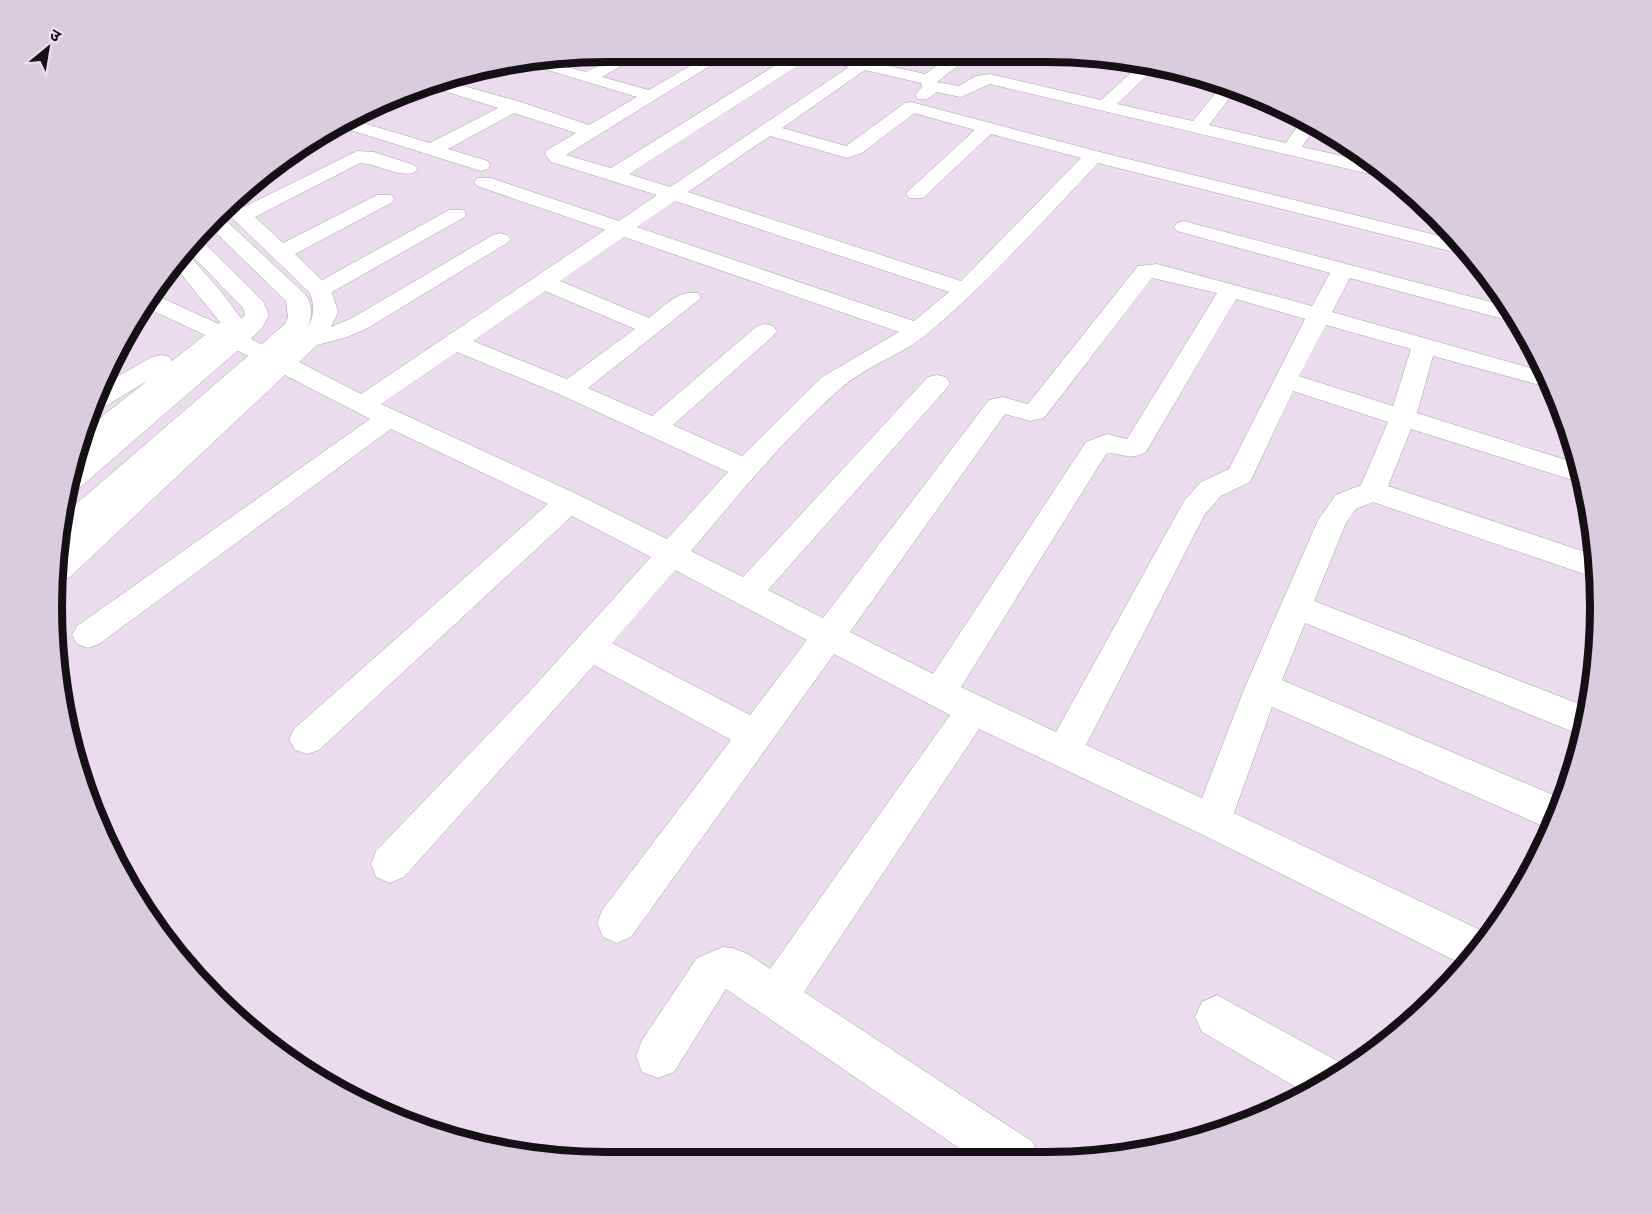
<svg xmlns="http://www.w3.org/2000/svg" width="1652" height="1214" viewBox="0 0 1652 1214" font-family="Merriweather,'Noto Sans Devanagari',serif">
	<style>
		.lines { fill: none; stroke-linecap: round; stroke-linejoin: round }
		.minor-casing { stroke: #ac9eae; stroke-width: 1 }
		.tertiary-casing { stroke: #ac9eae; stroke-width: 1 }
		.minor { fill: #fff; fill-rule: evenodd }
		.tertiary { fill: #fff; fill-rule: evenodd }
		.rim { fill: none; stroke: #141015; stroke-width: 8 }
	</style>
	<rect width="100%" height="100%" fill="#eadced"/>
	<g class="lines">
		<defs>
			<g id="minor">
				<path d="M627,51H647L602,77L649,90L715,51H734L566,155L611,168L795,53L794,51H823L860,59L872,51H891L876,63L925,74L959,51H977L937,82L959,86L976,76L990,74L1101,100L1141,64L1157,66L1117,104L1193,121L1222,85L1235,91L1209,125L1286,143L1301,121L1315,127L1302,147L1374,163L1387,176L1382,177L990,84L961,97L936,92C930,98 927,101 918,99L915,95L922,87L921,83L865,70L782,128L846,146L905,103L911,102L1100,152L1456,240L1471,254L1466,255L1098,163C1043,221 989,282 927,334C900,356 865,366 839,390C784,438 738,496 691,551L743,577L928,377L937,375L946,377L950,383L946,389L768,590L823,618L989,400L1003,397L1028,404L1138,266L1157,264L1312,306L1330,273L1177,231L1174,227L1177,223L1184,221L1191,223L1510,307L1519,321L1507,320L1350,278L1332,312L1548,373L1554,389L1433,356L1417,413L1582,465L1585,484L1411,429L1388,486L1597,556L1599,579L1373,502L1356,509L1346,523L1314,601L1590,708L1583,736L1305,623L1282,680L1565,800L1552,830L1272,707L1234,813L1491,935L1468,967L1199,833L979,729L804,992L1033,1142L1039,1159H975L726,989L674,1072L658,1078L642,1072L636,1056L642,1040L697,958L723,947L733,948L748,954L770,969L950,715L834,654L631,937L617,943L603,937L597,923L603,909L731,740L594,665L404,877L390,883L376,877L371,864L376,851L530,691L651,557L572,516L319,750L307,754L295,750L289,739L295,728L548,504L391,429L99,644L88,648L77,644L72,635L77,626L370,419L285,375L70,577L59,580L60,550L267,365L224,344L88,455L76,457L85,430L147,381L104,407L92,408L99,387L152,357L161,355L170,357L172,361L205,335L145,307L153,294L219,324L220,322L173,264L182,251L186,252L219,289L244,322L238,333L280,353C301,335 321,323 310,293L224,210L235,200L244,207L357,151L374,152L414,165L417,169L414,173C397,177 378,164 360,163L255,217L283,243L377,195H391L394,199L391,203L295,254L322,280L449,210H463L466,214L463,218L332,292L338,312L331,327L352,318L493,235L500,233L507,235L511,239L507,243L368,328L347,337L317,345L299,362L361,394L605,230L477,186L474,182L477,178H491L619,221L657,195L551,162L545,154L547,150L576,133L514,113L448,149L488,161L490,165L488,169L481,171L338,126L353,120L430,143L498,108L428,86L442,80L521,102L589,125L637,97L521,62L541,60L586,72ZM810,58L849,67L670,187L629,174ZM914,113L975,130L909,190L906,194L909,198H923L991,134L1081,158L961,281L688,192L770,136L847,158L862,153ZM675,201L949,292L914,321L637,227ZM624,237L899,332L822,377L742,456L673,425L773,336L777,331L773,326L765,324L757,326L652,416L588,388L701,298L698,293C679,289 663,307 649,318L560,281ZM1152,278L1217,293L1127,439L1107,434L1086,442L933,674L850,632L1005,414L1030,421L1044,418ZM545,291L635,329L567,379L473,341ZM1236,299L1305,319L1229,469L1201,482L1184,501L1056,732L961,687L1106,454C1120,450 1128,463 1146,452ZM1326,325L1411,349L1393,406L1299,376ZM457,352L561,395L728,472L667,539L579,495L381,404ZM1293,391L1388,422L1361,485L1336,495L1318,520L1245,687L1202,798L1086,745L1205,514L1221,496L1250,482ZM675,570L807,640L750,715L612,643Z"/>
				<polygon points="1217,995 1343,1064 1345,1070 1306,1093 1202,1032 1195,1017 1202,1002"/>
			</g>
			<g id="tertiary">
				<path d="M219,214L305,294C318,312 309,328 296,343L71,543L60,546L61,517L285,324L288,317L286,301L207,224Z"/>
				<polygon points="196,235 263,301 269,315 262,328 243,346 77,490 64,492 74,461 225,336 245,315 243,308 184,247"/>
			</g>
		</defs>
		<use href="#minor" class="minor-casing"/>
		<use href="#tertiary" class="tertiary-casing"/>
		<use href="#minor" class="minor"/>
		<use href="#tertiary" class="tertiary"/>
	</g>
	<path d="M0 0H1652V1214H0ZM607 62H1045A545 545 0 0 1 1590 607V607A545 545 0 0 1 1045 1152H607A545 545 0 0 1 62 607V607A545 545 0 0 1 607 62Z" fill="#d9ccdc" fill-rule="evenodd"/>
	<path class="rim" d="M607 62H1045A545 545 0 0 1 1590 607V607A545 545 0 0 1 1045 1152H607A545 545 0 0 1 62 607V607A545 545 0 0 1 607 62Z"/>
	<g transform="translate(48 48) rotate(30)" stroke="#eadced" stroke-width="4.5" paint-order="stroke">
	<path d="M0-4.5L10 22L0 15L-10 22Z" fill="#141015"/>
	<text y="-9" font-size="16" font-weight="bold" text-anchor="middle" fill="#141015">उ</text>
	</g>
</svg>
